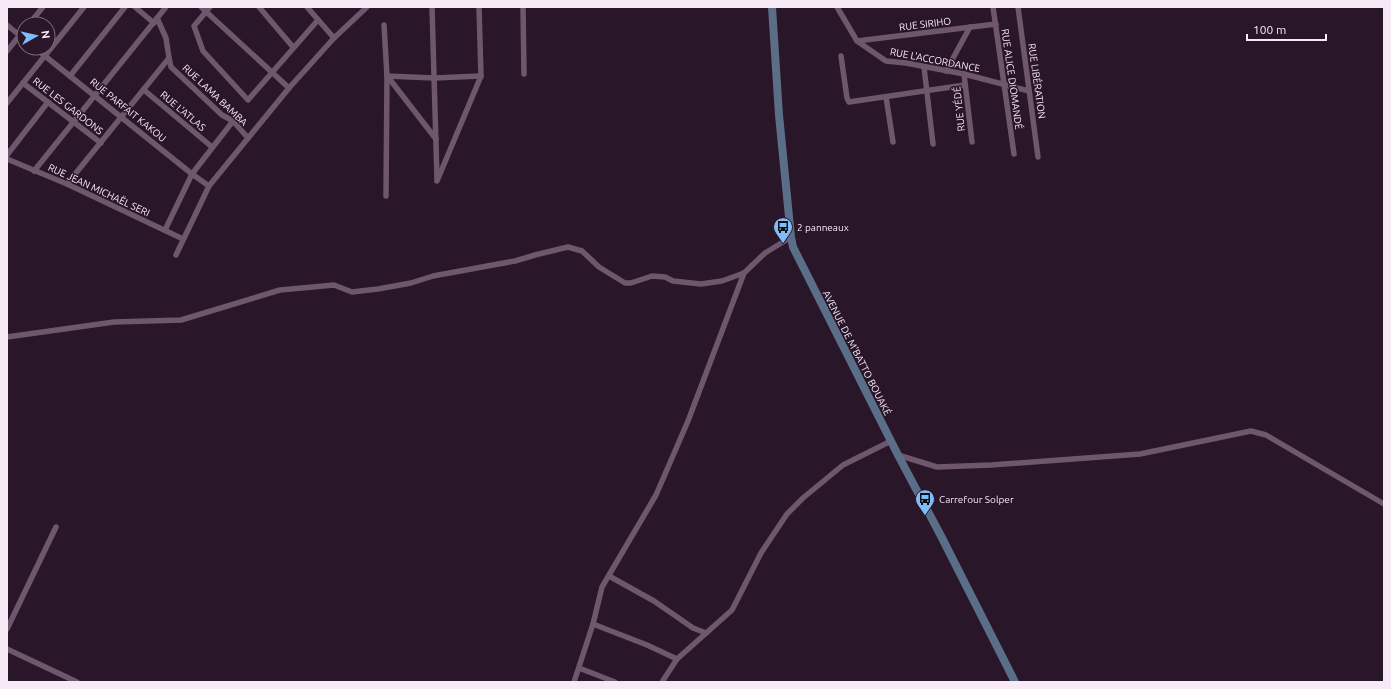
<svg xmlns="http://www.w3.org/2000/svg" width="1391" height="689" viewBox="0 0 1391 689" font-family="Ubuntu,sans-serif">
	<style>
		.lines { fill: none; stroke-linecap: round; stroke-linejoin: round }
		.street { stroke: #6e576d; stroke-width: 5.5 }
		.secondary { stroke: #5b6e88; stroke-width: 8 }
		.labels { text-anchor: middle; dominant-baseline: central; stroke-width: 3; stroke-linejoin: round; paint-order: stroke }
		.street-label { font-size: 10px; fill: #f7e9f6; stroke: #291629 }
		.poi-label { font-size: 10px; fill: #f7e9f6; stroke: #291629; text-anchor: start }
	</style>
	<rect width="100%" height="100%" fill="#291629"/>
	<g class="lines">
		<g class="street">
			<polyline points="135,7 154,23"/>
			<polyline points="201,7 289,88"/>
			<polyline points="210,7 194,26 203,51 248,100 318,20"/>
			<polyline points="259,7 293,47"/>
			<polyline points="307,7 334,38"/>
			<polyline points="432,7 437,179"/>
			<polyline points="523,7 524,74"/>
			<polyline points="837,7 857,41 886,61 906,63 964,74 1029,91"/>
			<polyline points="993,7 1014,154"/>
			<polyline points="1018,7 1038,157"/>
			<polyline points="157,18 166,38 169,58 171,67 222,115 233,121 248,138"/>
			<polyline points="29,24 43,7"/>
			<polyline points="7,25 24,39"/>
			<polyline points="384,25 387,76 386,196"/>
			<polyline points="857,41 996,24"/>
			<polyline points="35,48 192,174 209,186"/>
			<polyline points="7,51 24,30"/>
			<polyline points="841,56 847,98 849,102 965,85"/>
			<polyline points="924,67 933,144"/>
			<polyline points="946,71 970,27"/>
			<polyline points="964,74 972,142"/>
			<polyline points="70,76 125,7"/>
			<polyline points="387,76 434,78 481,76"/>
			<polyline points="388,77 436,139"/>
			<polyline points="23,83 101,143"/>
			<polyline points="144,90 212,147"/>
			<polyline points="886,97 893,142"/>
			<polyline points="7,103 84,7"/>
			<polyline points="7,155 48,102"/>
			<polyline points="7,159 67,184 183,239"/>
			<polyline points="34,171 166,7"/>
			<polyline points="437,181 481,76 479,7"/>
			<polyline points="67,184 169,58"/>
			<polyline points="165,230 192,174 233,121"/>
			<polyline points="176,255 209,186 289,88 334,38 367,7"/>
			<polyline points="7,337 114,322 181,320 280,290 334,285 352,292 378,289 411,283 433,276 515,261 535,255 568,247 582,251 599,267 625,283 631,283 652,276 665,277 673,281 701,284 722,281 744,273"/>
			<polyline points="898,455 937,467 991,465 1140,454 1251,431 1266,435 1384,504"/>
			<polyline points="609,576 654,601 693,628 706,633"/>
			<polyline points="593,624 647,645 677,659"/>
			<polyline points="7,629 56,527"/>
			<polyline points="7,649 77,682"/>
			<polyline points="579,668 615,682"/>
			<polyline points="574,682 593,624 602,587 656,495 688,421 744,273 765,253 791,237"/>
			<polyline points="662,682 677,659 732,610 761,553 787,514 803,498 843,465 891,441"/>
		</g>
		<polyline class="secondary" points="772,7 779,115 791,237 793,247 898,455 941,536 1015,682"/>
	</g>
	<defs>
		<symbol id="bus-pin" viewBox="-11 -11 22 30"><path d="M0 17L-7.5 6A9.5 9.5 0 1 1 7.5 6Z" fill="#7fbdfa" stroke="#291629"/><path d="M-5-6H5V4H4V6H2V4H-2V6H-4V4H-5ZM-3.5-4V0h7V-4ZM-3.5 1.2v1.5H-2V1.2ZM2 1.2v1.5H3.5V1.2Z" fill="#111"/></symbol>
	</defs>
	<g fill-rule="evenodd">
		<use href="#bus-pin" x="772" y="216" width="22" height="30"/>
		<use href="#bus-pin" x="914" y="488" width="22" height="30"/>
	</g>
	<g class="labels">
		<g class="street-label">
			<text transform="translate(925 24) rotate(-7)">RUE SIRIHO</text>
			<text transform="translate(935 60) rotate(11)">RUE L'ACCORDANCE</text>
			<text transform="translate(1012 79) rotate(82)">RUE ALICE DIOMANDÉ</text>
			<text transform="translate(1037 81) rotate(82)">RUE LIBÉRATION</text>
			<text transform="translate(215 95) rotate(43)">RUE LAMA BAMBA</text>
			<text transform="translate(68 106) rotate(38)">RUE LES GARDONS</text>
			<text transform="translate(959 109) rotate(-96)">RUE YÉDÉ</text>
			<text transform="translate(128 110) rotate(39)">RUE PARFAIT KAKOU</text>
			<text transform="translate(183 111) rotate(40)">RUE L'ATLAS</text>
			<text transform="translate(99 190) rotate(25)">RUE JEAN MICHAËL SERI</text>
			<text transform="translate(857 353) rotate(63)">AVENUE DE M'BATTO BOUAKÉ</text>
		</g>
		<g class="poi-label">
			<text x="797" y="227">2 panneaux</text>
			<text x="939" y="499">Carrefour Solper</text>
		</g>
	</g>
	<rect width="1391" height="689" fill="none" stroke="#f7e9f6" stroke-width="16"/>
	<g transform="translate(36 36) rotate(82)"><circle r="19" fill="#291629" stroke="#7b6a7b"/>
	<path d="M0-3L7 15L0 10L-7 15Z" fill="#7fbdfa"/>
	<text y="-6" font-size="11" font-weight="bold" text-anchor="middle" fill="#f7e9f6">N</text>
	</g>
	<path d="M1247 34v6h79v-6" fill="none" stroke="#f7e9f6" stroke-width="2"/>
	<text x="1253" y="34" font-size="12" fill="#f7e9f6" stroke="#291629" stroke-width="3" paint-order="stroke">100 m</text>
</svg>
